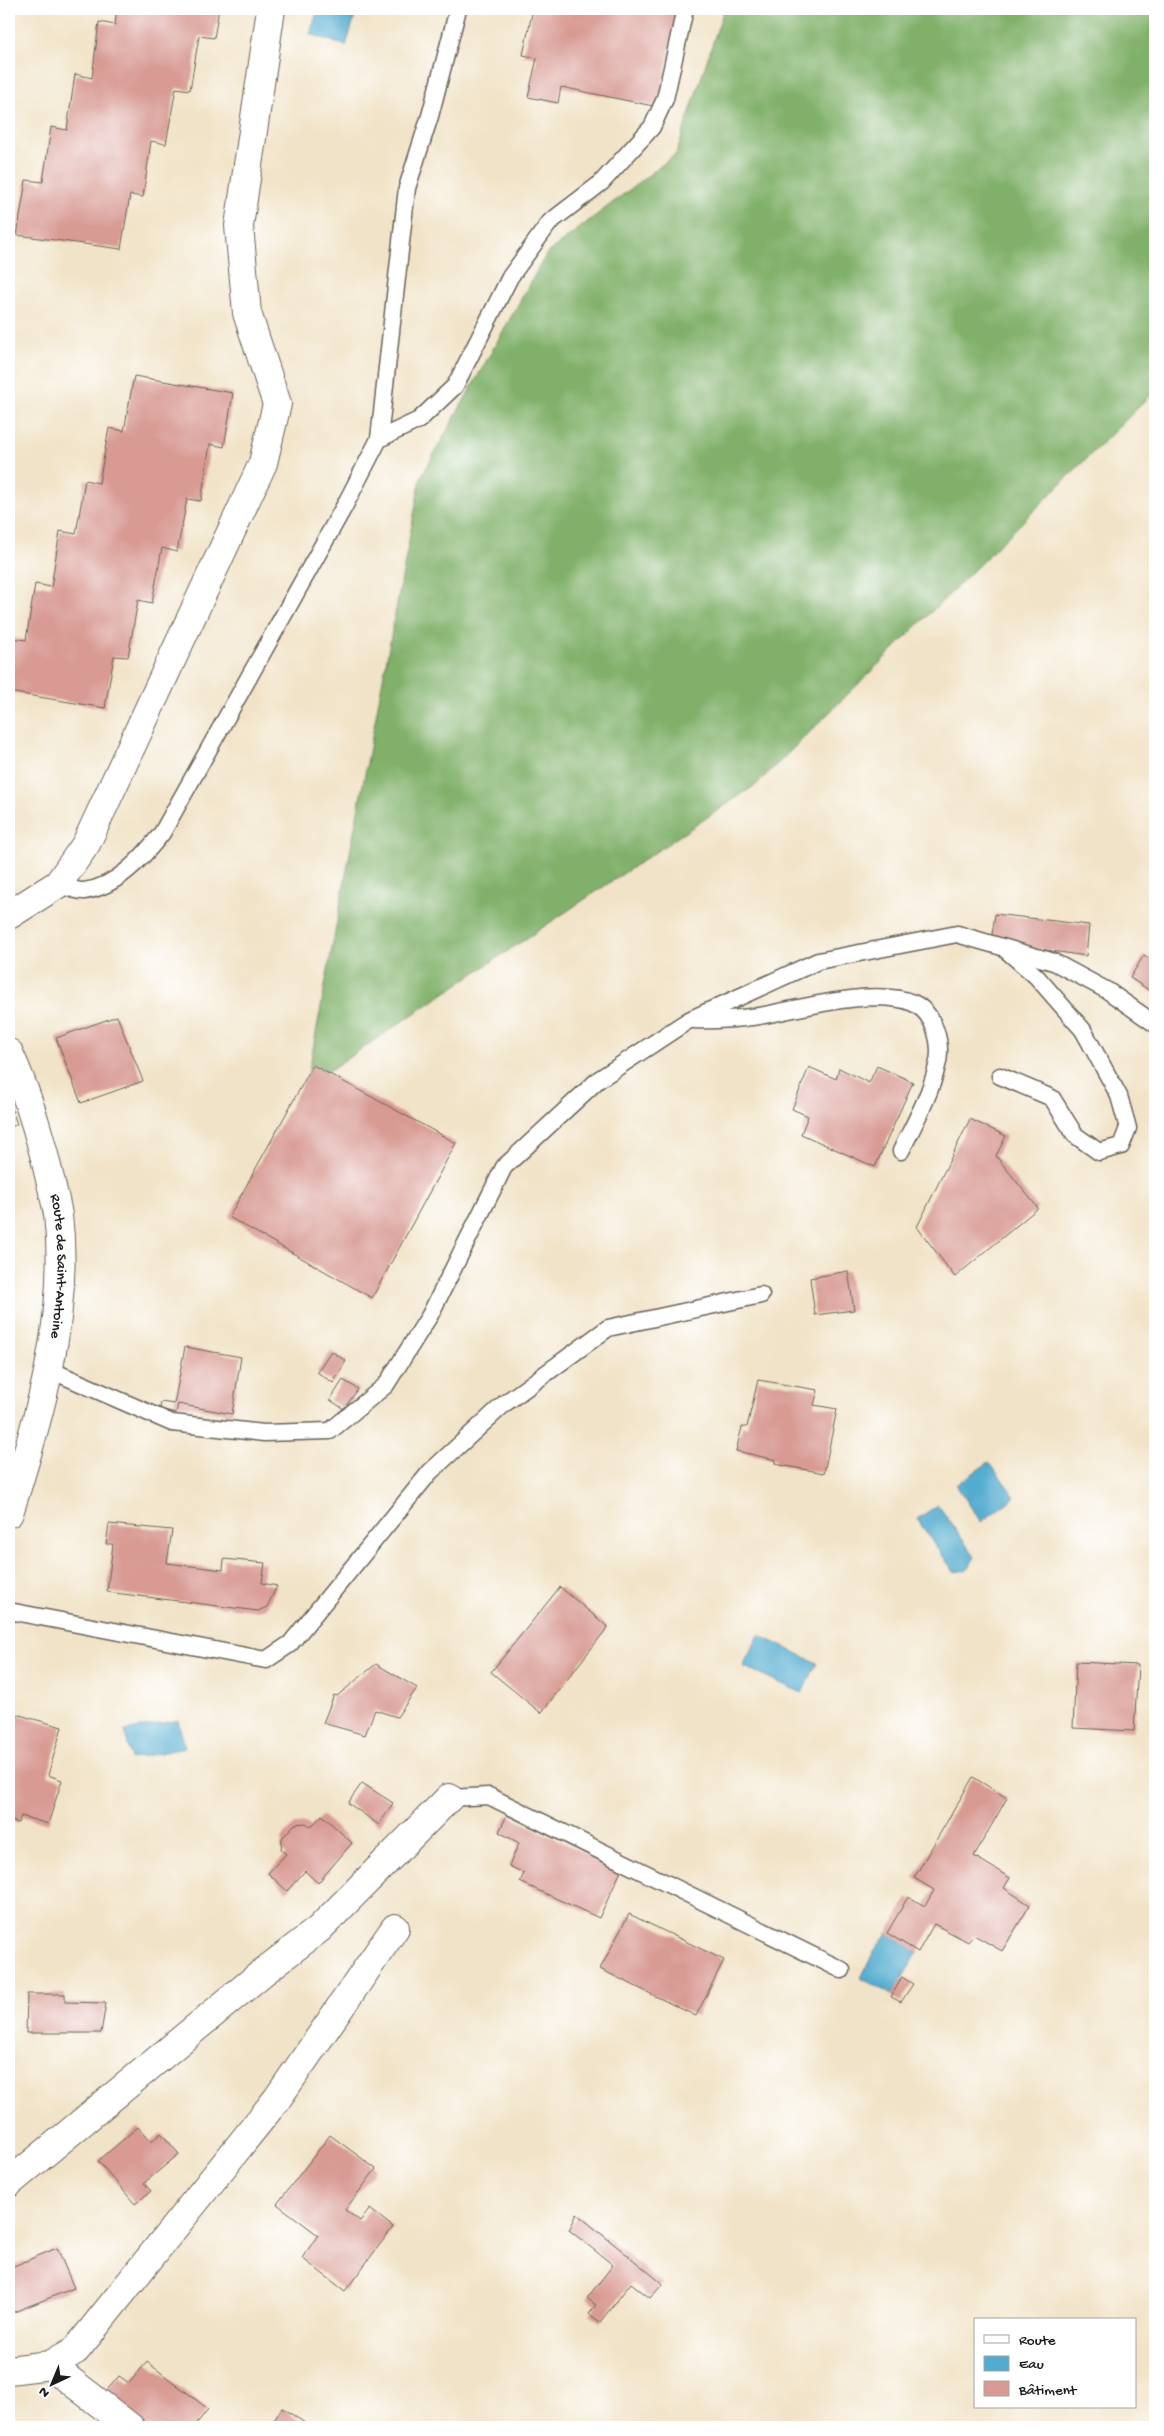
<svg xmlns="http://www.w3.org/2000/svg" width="1164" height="2436" viewBox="0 0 1164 2436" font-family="'Gochi Hand',sans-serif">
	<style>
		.forest { fill: #80b069; stroke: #4e6642 }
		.water { fill: #52accf; stroke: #376476 }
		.building { fill: #d89a93 }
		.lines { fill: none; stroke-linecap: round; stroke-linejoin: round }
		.service-casing { stroke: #676258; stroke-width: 19 }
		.minor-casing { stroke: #676258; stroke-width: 30 }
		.tertiary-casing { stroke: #676258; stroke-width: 30 }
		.service { stroke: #fff; stroke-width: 16 }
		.minor { stroke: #fff; stroke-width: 28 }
		.tertiary { stroke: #fff; stroke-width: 28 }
		.labels { text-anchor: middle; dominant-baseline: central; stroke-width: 4; stroke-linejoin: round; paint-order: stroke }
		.street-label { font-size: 15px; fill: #1c1c1c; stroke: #fff }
	</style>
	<rect width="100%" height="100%" fill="#fff"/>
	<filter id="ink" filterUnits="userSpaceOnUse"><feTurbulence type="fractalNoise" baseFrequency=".02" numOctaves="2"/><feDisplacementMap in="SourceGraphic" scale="10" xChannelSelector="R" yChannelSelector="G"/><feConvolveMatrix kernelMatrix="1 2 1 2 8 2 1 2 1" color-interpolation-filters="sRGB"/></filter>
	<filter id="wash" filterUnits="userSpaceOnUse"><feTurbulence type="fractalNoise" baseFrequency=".0096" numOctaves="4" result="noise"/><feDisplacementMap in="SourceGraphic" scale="20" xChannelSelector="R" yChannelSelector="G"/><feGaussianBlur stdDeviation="1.12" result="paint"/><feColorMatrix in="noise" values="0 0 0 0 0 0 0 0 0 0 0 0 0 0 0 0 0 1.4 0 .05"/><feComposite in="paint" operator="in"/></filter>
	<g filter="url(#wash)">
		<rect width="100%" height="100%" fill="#f1e3c7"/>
		<polygon class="forest" points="724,9 1155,9 1155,391 757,784 306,1086 421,477 547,253 676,154"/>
		<g class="water">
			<polygon points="318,9 357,9 346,46 310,34"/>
			<polygon points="989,1462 1015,1497 981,1522 956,1485"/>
			<polygon points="938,1505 975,1557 967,1570 954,1572 917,1519"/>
			<polygon points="759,1635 817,1663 802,1693 743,1666"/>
			<polygon points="178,1720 185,1748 131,1759 125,1731"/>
			<polygon points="887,1933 918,1952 892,1995 861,1978 874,1951"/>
		</g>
		<g id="blocks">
			<g class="building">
				<polygon points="117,9 219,9 214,38 199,36 190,90 176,88 166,144 151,141 143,197 130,195 121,249 17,235 26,180 43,182 51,127 67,130 75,74 92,78 99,22 115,25"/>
				<polygon points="533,9 678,9 658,107 561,87 558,103 528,97 537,58 523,55"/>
				<polygon points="134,376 233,393 224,447 210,444 201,501 187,499 177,552 162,548 152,603 138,600 128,657 114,656 105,708 9,692 9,659 12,638 26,640 35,584 51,587 60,531 76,534 85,480 99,483 109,428 124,431"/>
				<polygon points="995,914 1089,925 1086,956 991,942"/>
				<polygon points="1144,955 1155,962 1155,994 1130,978"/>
				<polygon points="117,1016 143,1081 81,1103 56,1038"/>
				<polygon points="313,1065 456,1143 372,1298 229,1217"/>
				<polygon points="877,1066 913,1082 875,1167 801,1134 808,1116 792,1109 809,1067 836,1079 839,1068 869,1083"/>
				<polygon points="9,1101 17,1124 9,1128"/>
				<polygon points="970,1119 1006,1136 996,1156 1038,1208 955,1277 917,1227"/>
				<polygon points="848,1271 854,1310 815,1315 810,1278"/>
				<polygon points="185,1347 241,1357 232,1414 178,1404 176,1413 160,1409 161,1402 174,1404"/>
				<polygon points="331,1351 346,1361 333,1383 317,1372"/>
				<polygon points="343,1380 358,1389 344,1409 330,1400"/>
				<polygon points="758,1380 818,1390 814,1405 837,1409 824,1473 775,1464 776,1460 736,1451 742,1427 747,1427"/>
				<polygon points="109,1524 172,1530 167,1563 223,1570 224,1559 265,1563 262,1583 277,1586 267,1607 258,1611 107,1592 113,1544 106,1544"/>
				<polygon points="560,1587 608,1627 541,1713 491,1672"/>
				<polygon points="1076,1662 1138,1665 1134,1731 1073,1728"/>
				<polygon points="376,1664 417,1688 397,1717 375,1710 365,1735 323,1723 334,1695 337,1696"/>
				<polygon points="9,1712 62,1727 48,1775 62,1780 48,1824 21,1816 18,1823 11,1821 9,1826"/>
				<polygon points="973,1777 1007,1798 974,1856 1010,1878 1004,1888 1030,1905 1002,1951 974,1935 968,1942 934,1924 918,1952 887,1933 908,1897 925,1906 934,1890 914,1878"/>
				<polygon points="362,1783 393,1803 379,1825 348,1803"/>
				<polygon points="322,1815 352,1843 318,1883 305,1871 287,1891 268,1873 286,1854 281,1850 282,1838 295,1824 306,1823 311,1827"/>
				<polygon points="507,1815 621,1871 599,1918 520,1882 524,1873 509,1866 519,1843 499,1832"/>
				<polygon points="629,1914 724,1960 696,2016 600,1969"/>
				<polygon points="902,1977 913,1984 901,2002 891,1997"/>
				<polygon points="27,1994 65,1994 65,2002 106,2003 101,2033 26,2033"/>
				<polygon points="138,2127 151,2142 161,2133 179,2154 144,2183 151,2191 135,2204 98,2161"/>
				<polygon points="330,2135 376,2169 345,2210 360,2221 370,2209 393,2227 345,2291 302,2258 318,2235 277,2204"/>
				<polygon points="577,2214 663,2284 650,2298 631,2283 600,2322 589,2314 596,2305 587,2298 613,2265 569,2230"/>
				<polygon points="57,2248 74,2288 9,2314 9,2268"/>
				<polygon points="147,2362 208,2409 194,2427 142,2427 102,2396 119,2376 129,2383"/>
				<polygon points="282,2408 311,2427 270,2427"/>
			</g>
		</g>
	</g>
	<g filter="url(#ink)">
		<use href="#blocks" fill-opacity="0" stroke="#676258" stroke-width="1"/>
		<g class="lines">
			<defs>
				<g id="service">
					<polyline points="379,439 419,420 455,386 510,277 550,222 601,183 652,127 665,99 685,9"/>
					<path d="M58,884C65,886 77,892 84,891C117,887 143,857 162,833L345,505L379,439L407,188L430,116L458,9"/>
					<path d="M694,1020C716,1021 737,1019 759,1016C799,1009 875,987 913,1003C935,1013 943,1045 937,1066C930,1096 914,1124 901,1151"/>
					<polyline points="1000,1076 1052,1098 1075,1135 1099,1152 1121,1146 1128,1128 1119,1096 1083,1030 1036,976 1006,950"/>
					<polyline points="48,1369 172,1423 264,1433 330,1431 386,1385 430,1315 504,1167 598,1080 689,1020 818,961 957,934 1054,962 1108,991 1155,1024"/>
					<polyline points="9,1611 266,1660 290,1644 430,1472 504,1404 608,1328 761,1295"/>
					<polyline points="449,1798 489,1796 842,1970"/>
				</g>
				<g id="minor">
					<polyline points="9,915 58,884 86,844 263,463 277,404 247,313 239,226 271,9"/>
					<polyline points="9,2183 262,1973 319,1929 449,1798"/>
					<polyline points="50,2365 130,2427"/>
					<polyline points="9,2370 50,2365 76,2350 277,2099 395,1928"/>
				</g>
				<g id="tertiary">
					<path id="s1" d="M9,1053C27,1092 39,1132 49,1175C52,1188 56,1202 58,1215C70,1315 39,1419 9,1513"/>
				</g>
			</defs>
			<use href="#service" class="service-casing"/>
			<use href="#minor" class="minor-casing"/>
			<use href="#tertiary" class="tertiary-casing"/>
			<use href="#service" class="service"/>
			<use href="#minor" class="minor"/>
			<use href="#tertiary" class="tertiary"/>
		</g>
	</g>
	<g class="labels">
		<g class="street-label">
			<text stroke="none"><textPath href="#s1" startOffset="221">Route de Saint-Antoine</textPath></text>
		</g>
	</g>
	<rect width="1164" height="2436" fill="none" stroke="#fff" stroke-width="30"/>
	<rect x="974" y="2318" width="162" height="90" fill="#ffffff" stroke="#a4a4a4"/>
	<rect x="984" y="2335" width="25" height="8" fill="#ffffff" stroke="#a4a4a4"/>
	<text x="1019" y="2344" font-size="15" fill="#1c1c1c">Route</text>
	<rect x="984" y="2356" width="25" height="15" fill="#52accf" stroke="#a4a4a4"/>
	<text x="1019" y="2368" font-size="15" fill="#1c1c1c">Eau</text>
	<rect x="984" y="2381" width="25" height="15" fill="#d89a93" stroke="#a4a4a4"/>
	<text x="1019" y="2394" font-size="15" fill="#1c1c1c">Bâtiment</text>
	<g transform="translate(52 2384) rotate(224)" stroke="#ffffff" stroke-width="4" paint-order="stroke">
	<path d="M0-4L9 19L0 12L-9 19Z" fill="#1c1c1c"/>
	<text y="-8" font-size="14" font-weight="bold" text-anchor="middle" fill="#1c1c1c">N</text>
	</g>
</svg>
